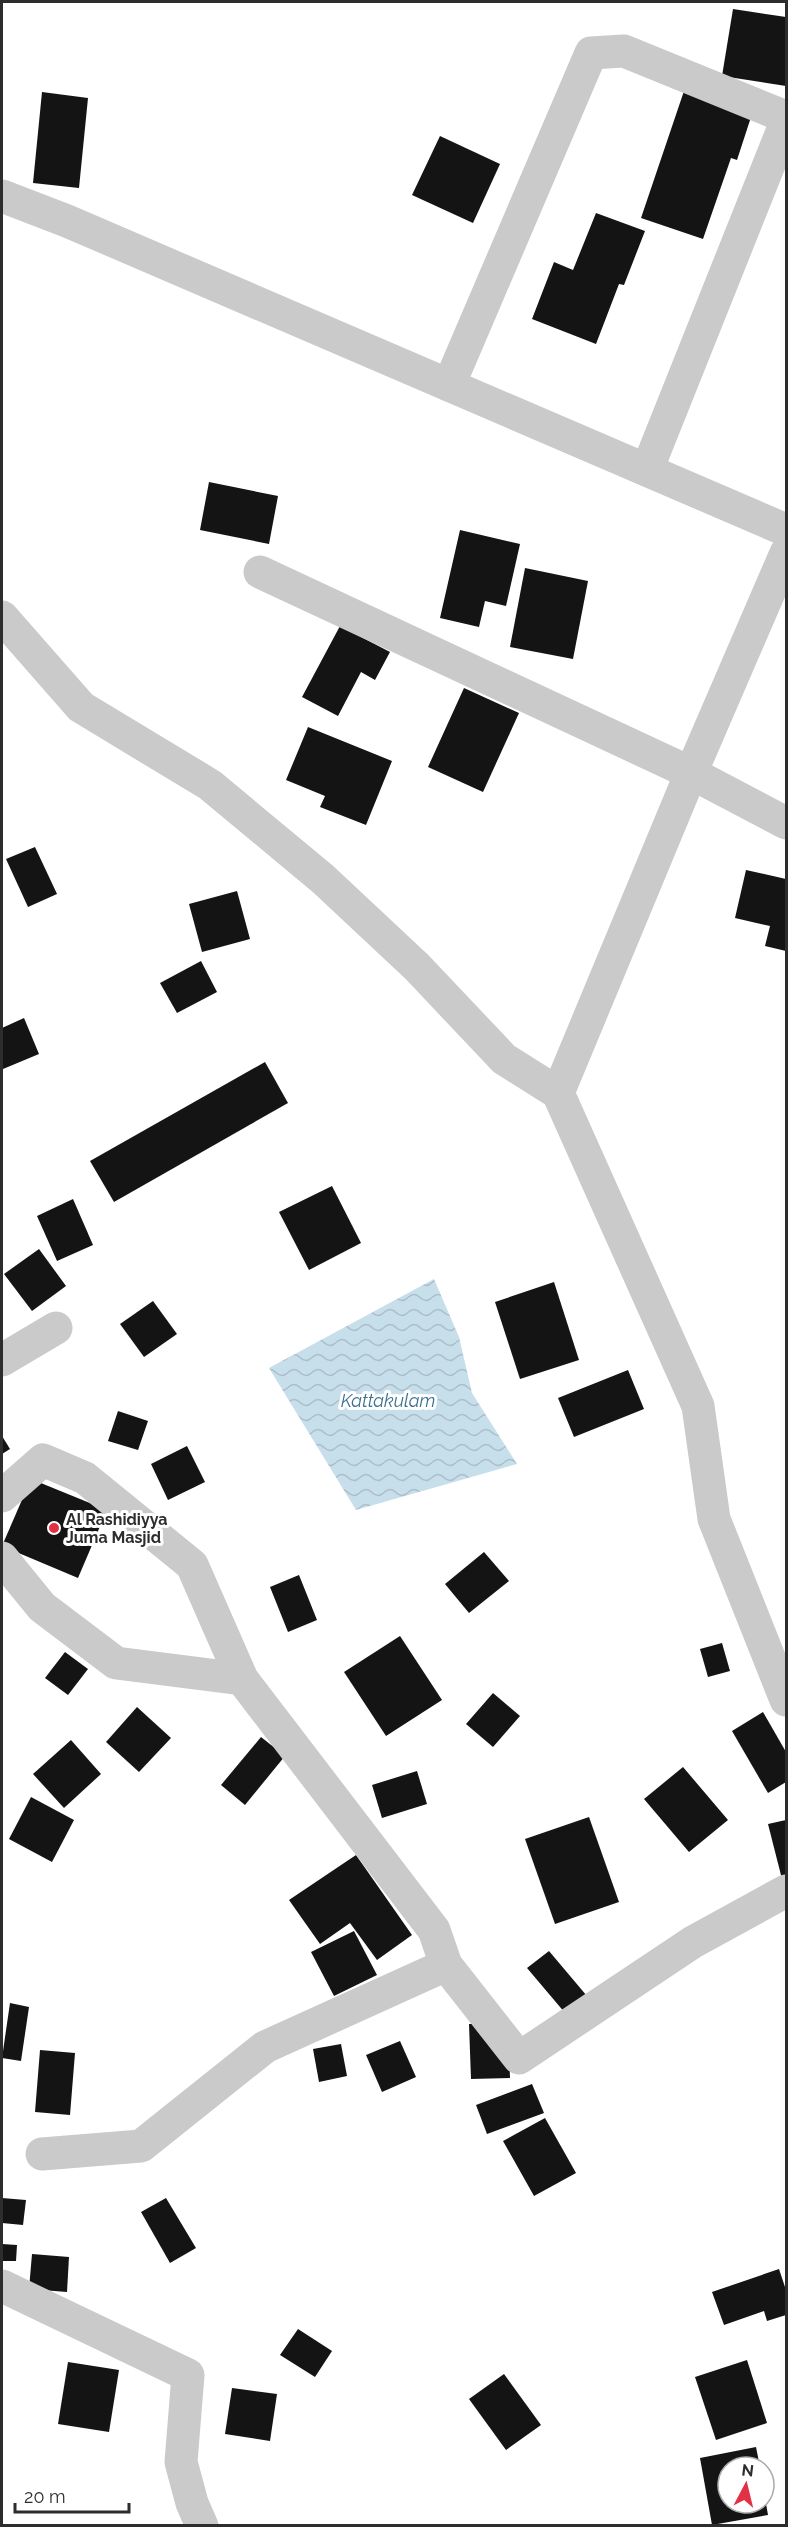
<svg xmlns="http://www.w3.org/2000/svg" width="788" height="2527" viewBox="0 0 788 2527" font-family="Raleway,sans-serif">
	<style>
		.water { fill: url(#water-waves) }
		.building { fill: #141414 }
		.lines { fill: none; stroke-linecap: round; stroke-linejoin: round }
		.street { stroke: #cacaca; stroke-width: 33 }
		.poi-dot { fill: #e23144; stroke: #fff; stroke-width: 2 }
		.labels { text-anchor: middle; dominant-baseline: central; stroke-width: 6; stroke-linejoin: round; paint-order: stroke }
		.poi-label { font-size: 16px; font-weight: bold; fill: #2d2d2d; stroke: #fff; text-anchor: start }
		.water-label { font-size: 18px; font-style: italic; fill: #3d718e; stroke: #fff }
	</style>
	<defs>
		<pattern id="water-waves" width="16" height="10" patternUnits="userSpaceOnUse" patternTransform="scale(1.5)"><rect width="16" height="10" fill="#c7deeb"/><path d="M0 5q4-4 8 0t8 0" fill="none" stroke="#abbfca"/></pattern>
	</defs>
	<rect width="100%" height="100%" fill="#fff"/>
	<polygon class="water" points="434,1279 459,1337 472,1393 517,1464 356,1510 269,1368"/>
	<g class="building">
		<polygon points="733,9 786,17 786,86 722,76"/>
		<polygon points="684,91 752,114 737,160 731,158 703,239 641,218"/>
		<polygon points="42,92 88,98 79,188 33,183"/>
		<polygon points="440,136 500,164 473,223 412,195"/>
		<polygon points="596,213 645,231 624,285 619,284 596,344 532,319 554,262 573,270"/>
		<polygon points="209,482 278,496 269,544 200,530"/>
		<polygon points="460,530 520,544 506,606 485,601 479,627 440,618"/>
		<polygon points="525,568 588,581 573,659 510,647"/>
		<polygon points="340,626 390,652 375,680 361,672 338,716 302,697"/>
		<polygon points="464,688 519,713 483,792 428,767"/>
		<polygon points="308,727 392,761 366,825 320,807 325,796 286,780"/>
		<polygon points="35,847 57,894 28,907 6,859"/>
		<polygon points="746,870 786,879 786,951 765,946 770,926 735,918"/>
		<polygon points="237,891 250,939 202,952 189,904"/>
		<polygon points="201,961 217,992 177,1013 160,983"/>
		<polygon points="24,1018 39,1054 3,1069 2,1028"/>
		<polygon points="265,1062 288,1103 114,1202 90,1161"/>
		<polygon points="332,1186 361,1243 309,1270 279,1212"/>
		<polygon points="73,1199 93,1245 57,1261 37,1216"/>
		<polygon points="39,1249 66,1286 32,1311 4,1274"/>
		<polygon points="554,1282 579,1360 520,1379 495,1302"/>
		<polygon points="153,1301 177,1334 144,1357 120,1324"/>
		<polygon points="628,1370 644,1409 574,1437 558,1398"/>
		<polygon points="118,1411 148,1421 138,1450 108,1441"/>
		<polygon points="2,1436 10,1449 2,1454"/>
		<polygon points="187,1446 205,1482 168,1500 151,1464"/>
		<polygon points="31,1479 107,1510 78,1578 2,1546"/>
		<polygon points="484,1552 509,1581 469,1613 445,1584"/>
		<polygon points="299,1575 317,1620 288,1632 270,1587"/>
		<polygon points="400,1636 442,1700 386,1736 344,1672"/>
		<polygon points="722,1643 730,1671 708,1677 700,1649"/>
		<polygon points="65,1652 88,1669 68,1695 45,1678"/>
		<polygon points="493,1693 520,1716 493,1747 466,1724"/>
		<polygon points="137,1707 171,1738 139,1772 106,1742"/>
		<polygon points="763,1712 786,1752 786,1782 768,1793 732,1731"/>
		<polygon points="261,1737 285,1756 245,1805 221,1785"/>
		<polygon points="71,1740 101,1774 64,1808 33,1774"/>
		<polygon points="683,1767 728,1820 689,1852 644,1799"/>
		<polygon points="417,1771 427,1804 382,1818 372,1785"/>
		<polygon points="31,1797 74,1820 52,1862 9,1839"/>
		<polygon points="589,1817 619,1902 555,1924 525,1839"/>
		<polygon points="786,1820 786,1887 784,1887 768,1824"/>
		<polygon points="356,1855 412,1935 377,1960 350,1923 320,1944 289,1900"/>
		<polygon points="354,1931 377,1975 334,1996 311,1952"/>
		<polygon points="549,1951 592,2002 571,2020 527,1968"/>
		<polygon points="10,2003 29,2007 21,2061 2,2058"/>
		<polygon points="508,2023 510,2078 471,2079 469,2024"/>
		<polygon points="400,2041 416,2077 382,2092 366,2055"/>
		<polygon points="341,2044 347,2076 319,2082 313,2049"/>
		<polygon points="40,2050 75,2053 70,2115 35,2112"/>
		<polygon points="532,2084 544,2113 487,2134 476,2105"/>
		<polygon points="545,2118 576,2173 534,2196 503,2141"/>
		<polygon points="2,2198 26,2200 23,2225 2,2223"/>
		<polygon points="166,2198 196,2248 170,2263 141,2212"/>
		<polygon points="2,2244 17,2245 16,2261 2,2261"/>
		<polygon points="32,2254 69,2257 67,2292 29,2289"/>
		<polygon points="779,2269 786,2290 786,2315 767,2321 764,2311 724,2325 712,2292"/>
		<polygon points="298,2329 332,2351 315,2377 280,2355"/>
		<polygon points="747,2360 767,2423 716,2440 695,2377"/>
		<polygon points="68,2362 119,2370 109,2432 58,2424"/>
		<polygon points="504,2374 541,2425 506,2450 469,2399"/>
		<polygon points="232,2388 277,2394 270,2441 225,2434"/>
		<polygon points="756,2447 760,2467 728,2467 728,2503 764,2503 765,2498 768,2515 712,2525 700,2458"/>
	</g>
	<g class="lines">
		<g class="street">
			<polyline points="2,196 67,221 786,530"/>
			<polyline points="449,385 591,53 624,51 786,117"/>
			<polyline points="647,470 786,122"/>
			<polyline points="786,553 691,773 558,1093 698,1406 714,1519 786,1700"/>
			<polyline points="260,572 691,773 786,823"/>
			<polyline points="2,617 81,707 210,785 323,879 417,967 504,1059 558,1093"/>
			<polyline points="2,1360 56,1328"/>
			<polyline points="2,1496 43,1460 85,1478 192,1565 242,1679 434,1930 446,1965 519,2058 693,1942 786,1891"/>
			<polyline points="2,1558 42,1607 116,1663 242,1679"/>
			<polyline points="42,2154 141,2146 265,2047 446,1965"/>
			<polyline points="2,2286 188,2375 181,2462 192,2503 202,2526"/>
		</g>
	</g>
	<circle class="poi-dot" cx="54" cy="1528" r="6"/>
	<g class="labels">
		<g class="poi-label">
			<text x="66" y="1519">Al Rashidiyya<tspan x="66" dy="18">Juma Masjid</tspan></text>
		</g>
		<g class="water-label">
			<text x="388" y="1400">Kattakulam</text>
		</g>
	</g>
	<rect width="788" height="2527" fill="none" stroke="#2d2d2d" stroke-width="6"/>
	<g transform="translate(746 2485) rotate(7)"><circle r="28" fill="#ffffff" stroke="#ababab" stroke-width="1.5"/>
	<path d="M0-4.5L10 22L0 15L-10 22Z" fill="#e23144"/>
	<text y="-9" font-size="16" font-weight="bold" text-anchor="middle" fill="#2d2d2d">N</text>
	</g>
	<path d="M15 2503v9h114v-9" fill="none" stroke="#2d2d2d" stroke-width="3"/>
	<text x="24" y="2503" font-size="18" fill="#2d2d2d" stroke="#ffffff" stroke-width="4.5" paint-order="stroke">20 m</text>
</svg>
